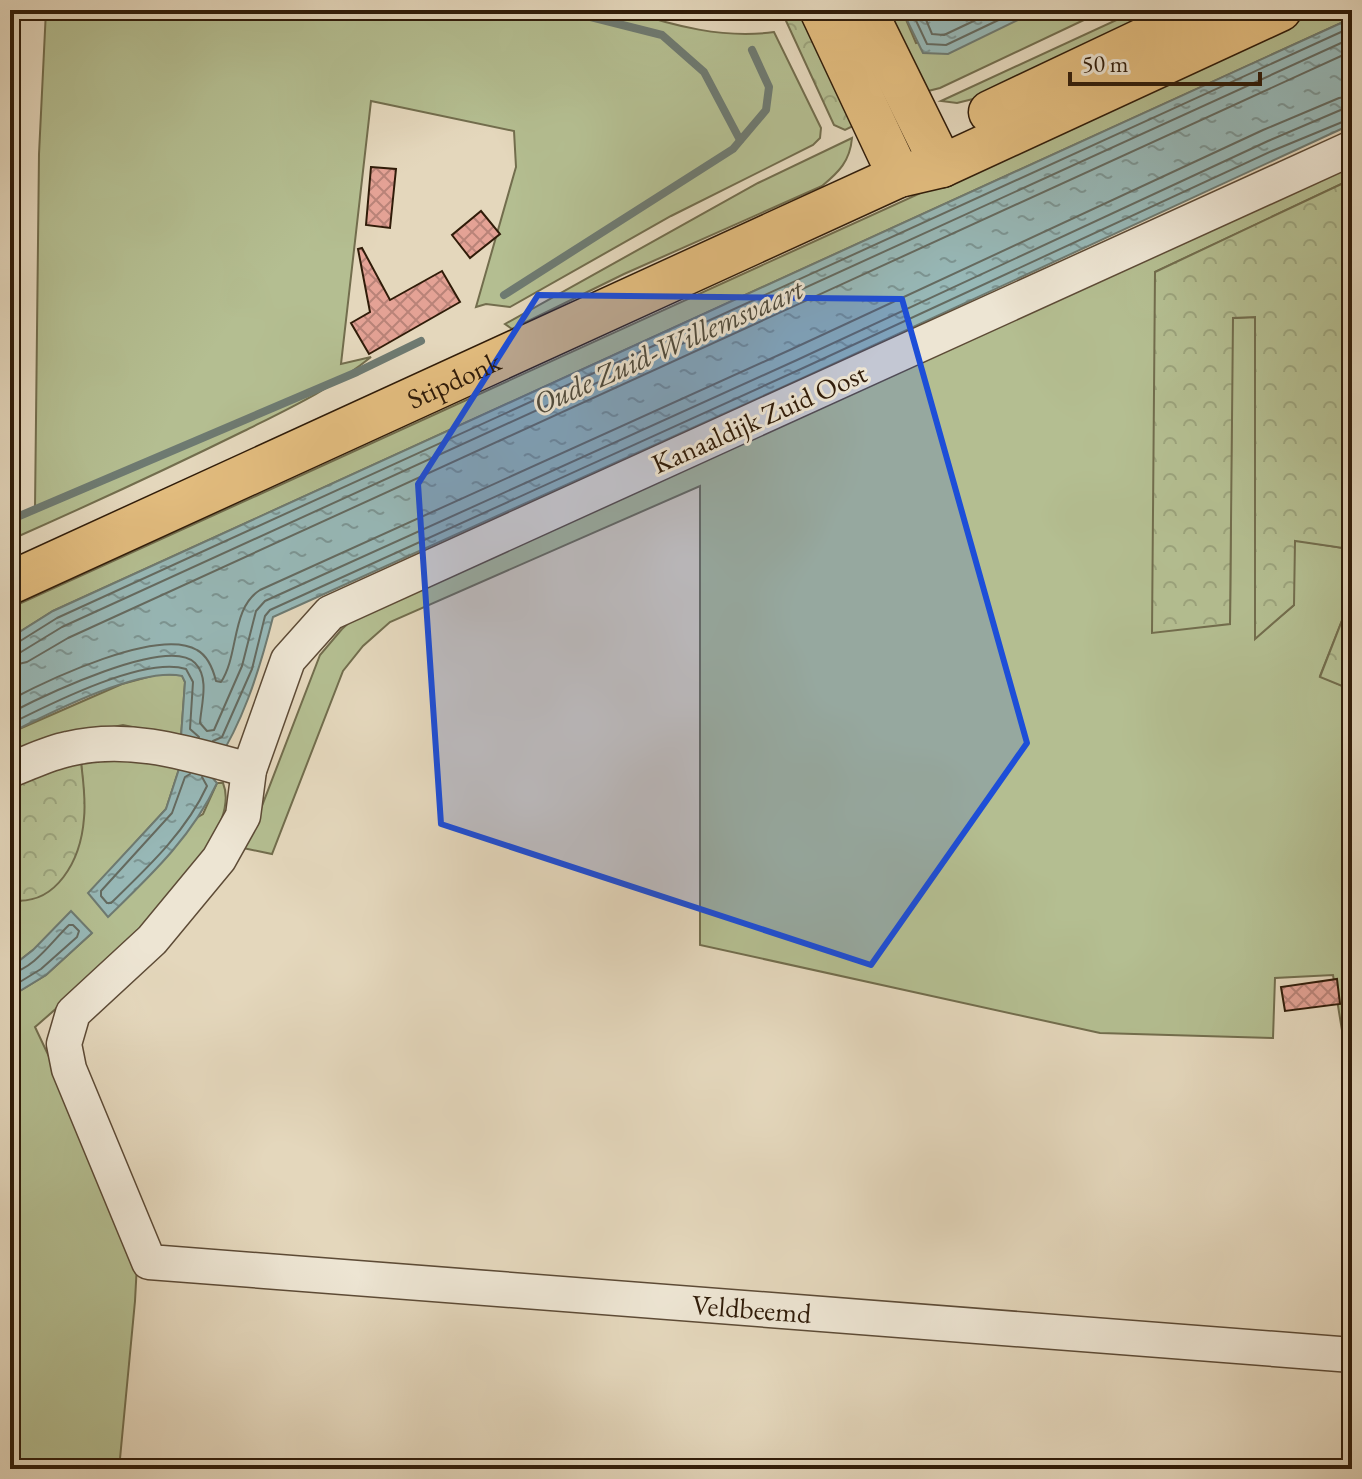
<svg xmlns="http://www.w3.org/2000/svg" width="1362" height="1479" viewBox="0 0 1362 1479" font-family="'EB Garamond',serif">
	<style>
		.green { fill: #b4be91; stroke: #726d4d; stroke-width: 2 }
		.forest { fill: url(#forest-crowns); stroke: #726d4d; stroke-width: 2 }
		.water { fill: url(#water-ripples); stroke: #6e7a71; stroke-width: 2 }
		.lines { fill: none; stroke-linecap: round; stroke-linejoin: round }
		.shore { stroke: #646a60; stroke-width: 2 }
		.stream { stroke: #6e7a71; stroke-width: 8 }
		.building { fill: url(#building-cross-hatch); stroke: #301c09; stroke-width: 2 }
		.minor-casing { stroke: #5d4b36; stroke-width: 37 }
		.major-casing { stroke: #301c09; stroke-width: 45 }
		.minor { stroke: #ede5d3; stroke-width: 34 }
		.major { stroke: #e2bc7e; stroke-width: 42 }
		.marked { fill: #1d4ed8; fill-opacity: 0.2; stroke: #1d4ed8; stroke-width: 6; stroke-linejoin: round }
		.labels { text-anchor: middle; dominant-baseline: central; stroke-width: 6; stroke-linejoin: round; paint-order: stroke }
		.street-label { font-size: 28px; fill: #301c09; stroke: #ede5d3 }
		.water-label { font-size: 30px; font-style: italic; fill: #4f4b3d; stroke: #ede5d3 }
	</style>
	<defs>
		<pattern id="forest-crowns" width="20" height="18" patternUnits="userSpaceOnUse" patternTransform="scale(2)"><rect width="20" height="18" fill="#b4be91"/><path d="M2 6a3 3 0 1 1 6 0M12 15a3 3 0 1 1 6 0" fill="none" stroke="#9ba37c"/></pattern>
		<pattern id="water-ripples" width="26" height="14" patternUnits="userSpaceOnUse" patternTransform="scale(2)"><rect width="26" height="14" fill="#97b8b7"/><path d="M2 4q2-2 4 0t4 0M15 11q2-2 4 0t4 0" fill="none" stroke="#7c9593"/></pattern>
		<pattern id="building-cross-hatch" width="8" height="8" patternUnits="userSpaceOnUse" patternTransform="scale(2)"><rect width="8" height="8" fill="#e4a295"/><path d="M0 0l8 8M0 8l8-8" fill="none" stroke="#b98378"/></pattern>
	</defs>
	<rect width="100%" height="100%" fill="#e4d7bc"/>
	<filter id="stains"><feTurbulence type="fractalNoise" baseFrequency=".0025" numOctaves="4"/><feColorMatrix values="0 0 0 0 .2 0 0 0 0 .09 0 0 0 0 .02 0 0 0 .5 -.17"/></filter>
	<radialGradient id="worn" r=".72"><stop offset=".6" stop-color="#630" stop-opacity="0"/><stop offset="1" stop-color="#630" stop-opacity=".3"/></radialGradient>
	<g class="green">
		<path d="M46,10H627C673,26 724,39 774,32L821,128L820,138L813,145L671,216L510,307L486,304L476,307L516,167L514,131L371,101L341,364L371,357C333,388 288,409 244,431C167,469 89,505 10,540V521L35,508L39,154Z"/>
		<polygon points="874,10 902,10 916,43 1022,18 1018,10 1105,10 940,88 924,92"/>
		<polygon points="1138,10 1171,10 977,98 957,103 941,101"/>
		<polygon points="1322,10 1352,10 1352,18 53,611 10,638 10,608"/>
		<path d="M852,138C850,161 839,172 822,186L624,274L512,329L505,324L758,183Z"/>
		<polygon points="1352,151 1352,179 1155,272 1230,624 1232,318 1255,317 1255,638 1294,605 1294,540 1342,548 1352,525 1352,595 1320,676 1352,690 1352,1092 1333,975 1275,978 1273,1038 1100,1033 700,945 700,486 390,622 363,646 343,671 272,854 243,848 250,837 320,655 342,629 363,610"/>
		<polygon points="159,674 182,675 185,682 181,737 123,725 56,738 10,756 10,733 122,684"/>
		<path d="M119,752L185,767L179,769L166,809L115,865L203,814L217,783H223C249,845 79,989 35,1027L138,1245L135,1301L119,1469H10V997L46,975L92,933L33,950L10,968V900L20,902L84,798L81,762Z"/>
	</g>
	<g class="forest">
		<polygon points="781,10 800,10 807,16 855,125 845,130 834,125"/>
		<polygon points="1352,179 1352,525 1343,548 1295,541 1294,605 1255,639 1255,317 1233,318 1230,624 1152,633 1155,272"/>
		<polygon points="1352,595 1352,690 1320,677"/>
		<path d="M81,762C83,780 86,799 84,818C81,859 57,907 10,900V785Z"/>
	</g>
	<g class="water">
		<polygon points="902,10 1018,10 1022,18 948,54 923,53"/>
		<path d="M1352,18V124L805,377L273,617C259,672 242,727 209,774L217,783C192,837 150,876 108,917L88,893L166,809L179,769L186,767L181,737L185,682L182,676C139,667 50,713 10,733V638L53,611Z"/>
		<polygon points="71,911 92,933 46,975 10,997 10,968 33,950"/>
	</g>
	<g class="lines">
		<g class="shore">
			<polyline points="911,10 927,44 946,45 1009,15 1012,10"/>
			<polyline points="922,10 932,34 944,35 997,10"/>
			<polyline points="10,644 17,643 57,618 1352,27"/>
			<polyline points="10,654 21,652 62,627 1352,38"/>
			<polyline points="10,666 27,662 68,638 1352,51"/>
			<path d="M10,700C48,680 158,627 197,650C208,656 213,669 216,681L221,682C239,655 231,608 260,590L792,349L1263,130L1339,98L1352,96"/>
			<path d="M10,713C41,697 168,635 195,663C210,678 201,705 200,723L207,731L214,730L242,666L256,611L265,601L797,360L1268,141L1343,109L1352,108"/>
			<path d="M10,724C50,704 144,656 186,669L193,682L190,729L199,737"/>
			<polyline points="213,741 222,737 252,669 265,616 270,610 801,369 1272,151 1352,118"/>
			<path d="M190,774L185,777L172,813L101,891V896L107,903H111C147,868 186,832 207,786L202,777"/>
			<path d="M10,973C33,970 53,940 69,925H73L79,931L77,937L41,969L10,988"/>
		</g>
		<g class="stream">
			<polyline points="563,10 662,35 704,72 740,140"/>
			<polyline points="504,295 733,149 766,110 769,87 752,50"/>
			<polyline points="10,520 357,372 421,341"/>
		</g>
	</g>
	<g class="building">
		<polygon points="371,167 396,169 390,228 366,225"/>
		<polygon points="481,211 500,234 470,258 452,235"/>
		<polygon points="362,248 390,300 442,271 460,302 369,354 351,323 370,312 358,249"/>
		<polygon points="1337,979 1340,1004 1285,1011 1281,987"/>
	</g>
	<g class="lines">
		<defs>
			<g id="minor">
				<path id="s1" d="M1352,148L330,613L288,660L249,770L243,816L219,859L152,940L73,1013L64,1044L69,1069L149,1262L1352,1355"/>
				<path d="M10,770C29,763 48,753 68,749C130,734 190,754 249,770"/>
			</g>
			<g id="major">
				<polyline points="821,10 899,176"/>
				<polyline points="865,10 942,166"/>
				<polyline points="990,112 1161,31 1214,10"/>
				<path id="s2" d="M10,583L899,176L942,166L1280,10"/>
			</g>
		</defs>
		<use href="#minor" class="minor-casing"/>
		<use href="#major" class="major-casing"/>
		<use href="#minor" class="minor"/>
		<use href="#major" class="major"/>
	</g>
	<path class="marked" d="M538,295L902,299L1027,743L871,965L441,824L418,484Z"/>
	<g class="labels">
		<g class="street-label">
			<text stroke="none"><textPath href="#s2" startOffset="488">Stipdonk</textPath></text>
			<text transform="translate(759 418) rotate(-24)">Kanaaldijk Zuid Oost</text>
			<text stroke="none"><textPath href="#s1" startOffset="2482">Veldbeemd</textPath></text>
		</g>
		<g class="water-label">
			<text transform="translate(668 346) rotate(-24)">Oude Zuid-Willemsvaart</text>
		</g>
	</g>
	<rect width="1362" height="1479" fill="none" stroke="#e4d7bc" stroke-width="40"/>
	<rect x="12" y="12" width="1338" height="1455" fill="none" stroke="#301c09" stroke-width="4"/>
	<rect x="20" y="20" width="1322" height="1439" fill="none" stroke="#301c09" stroke-width="2"/>
	<path d="M1070 72v12h190v-12" fill="none" stroke="#301c09" stroke-width="4"/>
	<text x="1082" y="72" font-size="24" fill="#301c09" stroke="#ede5d3" stroke-width="6" paint-order="stroke">50 m</text>
	<rect width="100%" height="100%" filter="url(#stains)"/>
	<rect width="100%" height="100%" fill="url(#worn)"/>
</svg>
